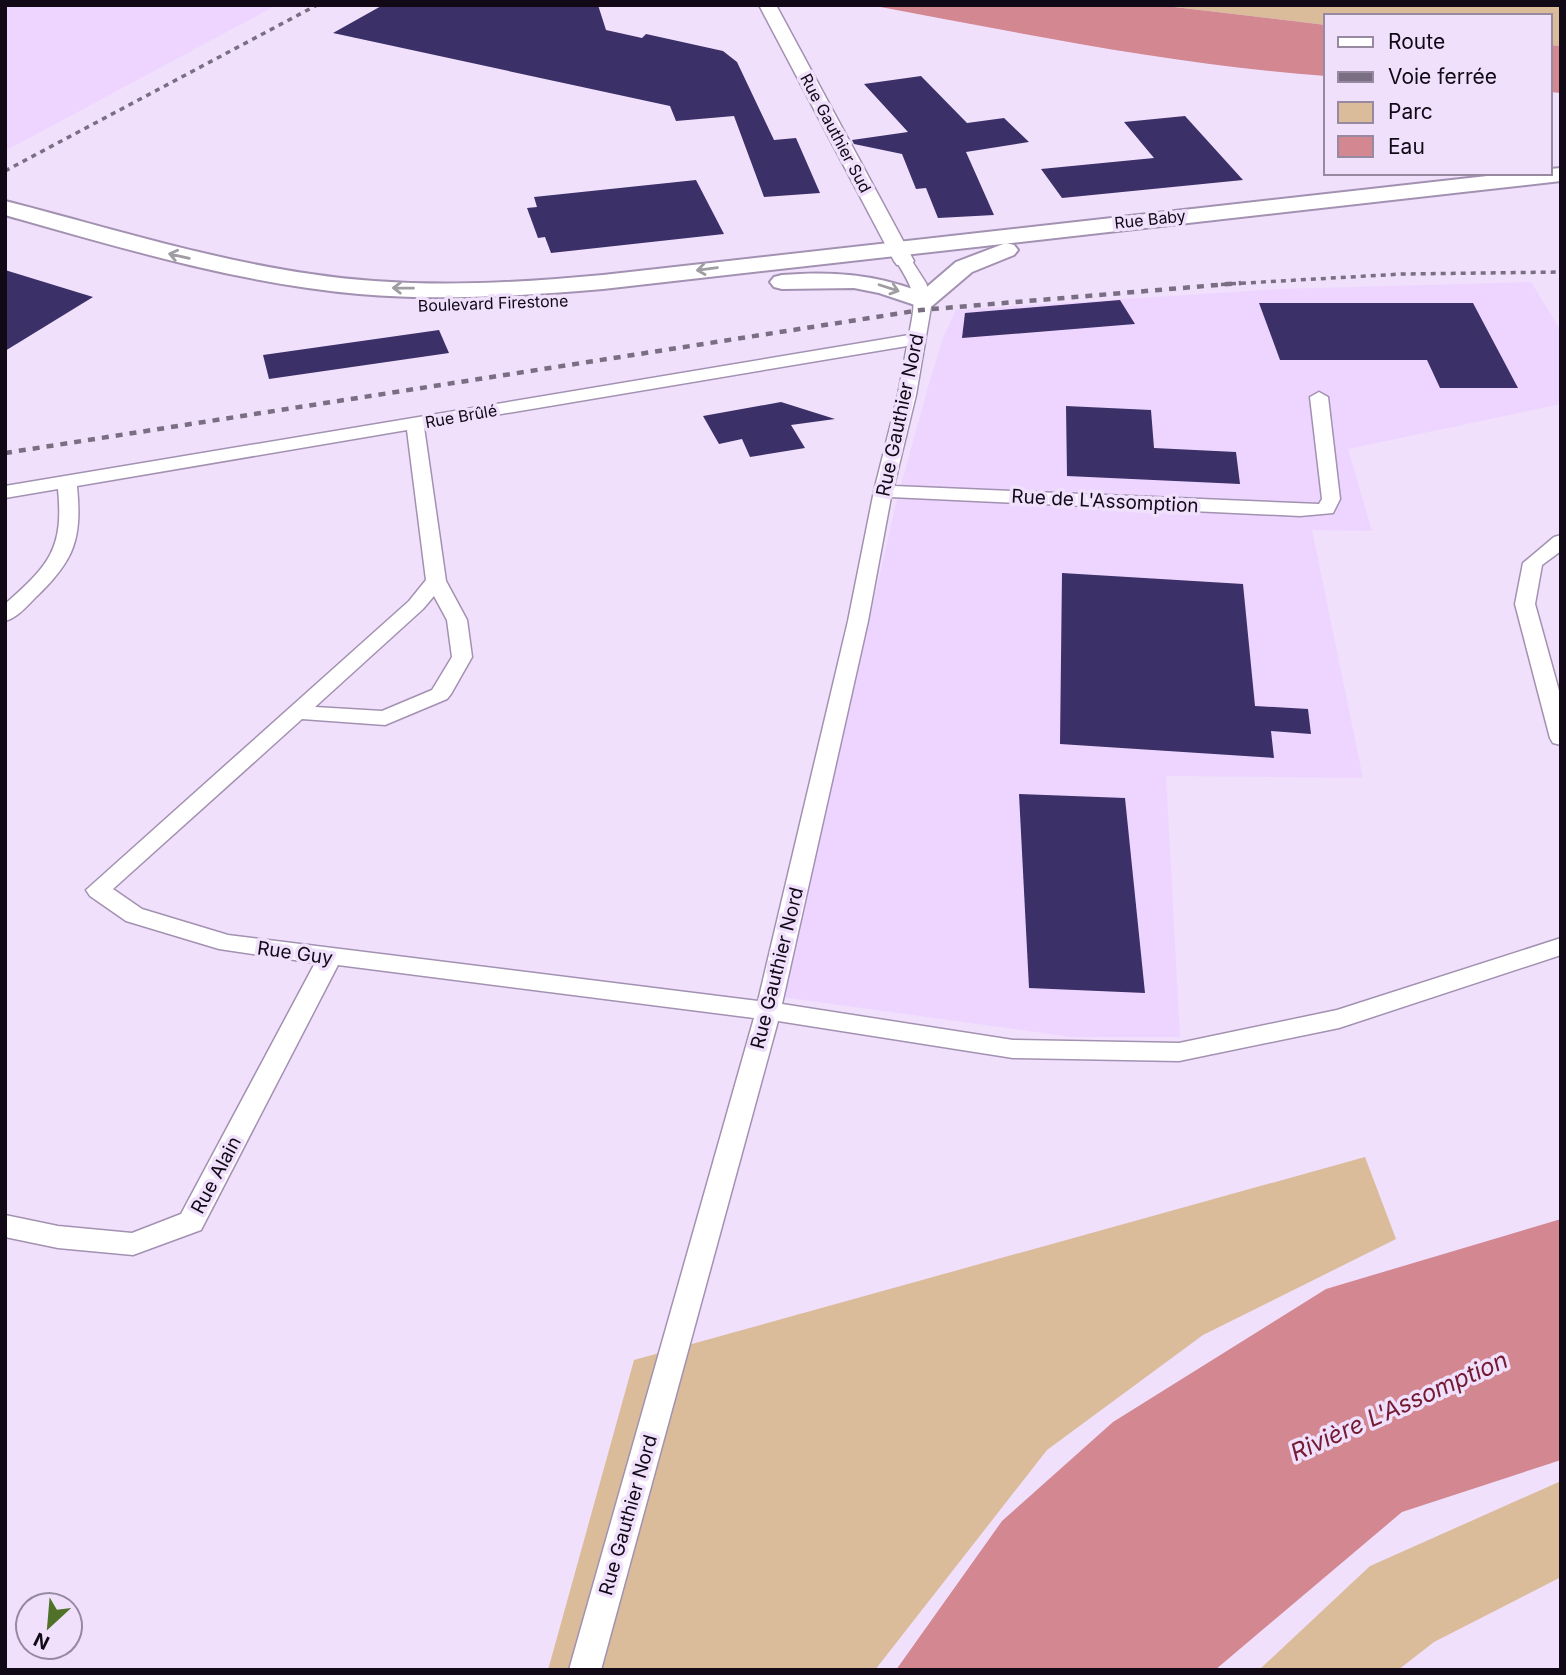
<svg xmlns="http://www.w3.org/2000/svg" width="1566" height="1675" viewBox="0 0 1566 1675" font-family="Inter,sans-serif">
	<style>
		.built { fill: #edd5ff }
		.green { fill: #dabc9a }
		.water { fill: #d28791 }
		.building { fill: #3c3068 }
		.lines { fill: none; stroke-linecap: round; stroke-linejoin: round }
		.minor-casing { stroke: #a391b1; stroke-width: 3 }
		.tertiary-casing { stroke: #a391b1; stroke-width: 3 }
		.secondary-casing { stroke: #a391b1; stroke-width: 4 }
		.minor { fill: #fff; fill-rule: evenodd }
		.tertiary { fill: #fff; fill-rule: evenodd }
		.secondary { fill: #fff; fill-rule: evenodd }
		.rail-far1 { stroke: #796e82; stroke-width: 3.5; stroke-dasharray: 5 5; stroke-linecap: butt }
		.rail { stroke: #796e82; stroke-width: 4.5; stroke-dasharray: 7 7; stroke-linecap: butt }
		.oneway { stroke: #a09da2 }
		.labels { text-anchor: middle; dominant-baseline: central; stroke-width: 7; stroke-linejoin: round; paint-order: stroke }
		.far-street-label { font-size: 16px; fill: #110a16; stroke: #f0e0fc }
		.street-label { font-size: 19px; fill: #110a16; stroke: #f0e0fc }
		.near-water-label { font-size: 24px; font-style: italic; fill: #741a31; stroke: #f0e0fc }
	</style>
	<rect width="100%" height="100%" fill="#f0e0fc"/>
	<g class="built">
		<polygon points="5,5 277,5 5,151"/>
		<polygon points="1531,282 1561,331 1561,404 1348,449 1372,531 1312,530 1363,778 1166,776 1180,1037 1072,1037 782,997 897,500 928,387 943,338 956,310 1278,289"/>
	</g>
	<g class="green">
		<polygon points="1157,5 1561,5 1561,46 1550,45 1550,16 1326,16 1326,25"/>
		<polygon points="1365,1157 1396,1239 1203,1335 1047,1450 875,1670 548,1670 634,1360"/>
		<polygon points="1561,1481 1561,1577 1434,1642 1398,1670 1260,1669 1370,1566"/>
	</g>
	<g class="water">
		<path d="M870,5H1157L1326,25V76C1173,65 1021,33 870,5Z"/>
		<polygon points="1550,45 1561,46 1561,93 1550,92"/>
		<polygon points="1561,1219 1561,1460 1402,1512 1215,1670 896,1670 1002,1521 1113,1422 1326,1289"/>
	</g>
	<g class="building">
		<polygon points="383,5 598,5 606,30 642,38 646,34 723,51 737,62 774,140 796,138 820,193 764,197 734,116 676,121 670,106 333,33"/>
		<polygon points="921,76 967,123 1004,118 1029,142 966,152 994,215 938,218 926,188 916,189 902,154 854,144 852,140 908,132 864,84"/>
		<polygon points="1185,116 1243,180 1062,198 1041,169 1154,158 1124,122"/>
		<polygon points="696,180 724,234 551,253 545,237 538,238 527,208 537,207 534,197"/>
		<polygon points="5,270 93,297 5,351"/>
		<polygon points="1120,300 1135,324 962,338 965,313"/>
		<polygon points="1259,303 1473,303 1518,388 1440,388 1427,360 1280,360"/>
		<polygon points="439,330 449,353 269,379 263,355"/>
		<polygon points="781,402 835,419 791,425 805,448 750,457 742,439 719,444 703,416"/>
		<polygon points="1066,406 1151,410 1154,448 1236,452 1240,484 1067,476"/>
		<polygon points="1062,573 1243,584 1255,706 1308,709 1311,734 1271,731 1274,758 1060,744"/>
		<polygon points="1019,794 1125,798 1145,993 1029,988"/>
	</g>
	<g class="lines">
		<defs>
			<g id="minor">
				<path d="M904,256L910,258L926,283L932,301L916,395L894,486L1319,504L1322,499L1310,397L1319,392L1328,397L1340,499L1333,513L1300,516L891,497L868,621L782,1004L1013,1040L1179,1043L1337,1010L1561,938V955L1339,1028L1179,1061L1013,1058L778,1021L601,1670H569L754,1018L338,965L201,1230L133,1255L58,1248L5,1237V1215L58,1226L132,1233L181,1214L315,963L219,949L126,921L90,896L86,890L409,601L426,580L407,430L77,486C82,539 75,560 35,598C27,606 17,618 5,621V604C49,565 64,549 58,489L5,498V486L909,335C916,298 917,294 896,261ZM907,346L898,395L874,491L848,621L758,1001L228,935L142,909L113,889L302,719L385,725L447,699L451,694L472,657L467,620L446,581L424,427ZM434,596L447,620L452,657L432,690L382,711L315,707L423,609Z"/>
				<polygon points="1561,535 1561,551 1542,565 1535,604 1561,698 1561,745 1553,743 1550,738 1515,604 1523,563 1554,537"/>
			</g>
			<polygon id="tertiary" points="759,5 776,5 914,261 911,265 897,265 894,261"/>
			<g id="secondary">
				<path d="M1561,168V181L1472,191L603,289C522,296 440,301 359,294C238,283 121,248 5,215V201C107,227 207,259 311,274C408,289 506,284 603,275L1514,173H1550V169Z"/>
				<path d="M1006,243L1014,245L1018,250L1014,255L972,272L932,306L924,308L879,293L854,288L782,289L774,287L770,282L774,277L782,275C830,271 875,274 921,292L956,262Z"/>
			</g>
		</defs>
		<use href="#minor" class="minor-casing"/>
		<use href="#tertiary" class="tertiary-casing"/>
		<use href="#secondary" class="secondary-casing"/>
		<use href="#minor" class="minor"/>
		<use href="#tertiary" class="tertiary"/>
		<use href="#secondary" class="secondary"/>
		<g class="rail-far1">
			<polyline points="5,171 317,5"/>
			<polyline points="1211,285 1402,274 1561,272"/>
		</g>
		<polyline class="rail" points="5,453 921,310 1241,283"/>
	</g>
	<defs><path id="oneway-shaft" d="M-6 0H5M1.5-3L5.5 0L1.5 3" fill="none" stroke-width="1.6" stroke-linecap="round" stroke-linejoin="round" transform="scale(1.75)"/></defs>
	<g class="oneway">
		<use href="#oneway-shaft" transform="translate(179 256) rotate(-167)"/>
		<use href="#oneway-shaft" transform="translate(707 269) rotate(173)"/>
		<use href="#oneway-shaft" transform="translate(403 288) rotate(-179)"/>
		<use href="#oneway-shaft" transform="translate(889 288) rotate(18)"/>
	</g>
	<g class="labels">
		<g class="far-street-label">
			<text transform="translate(836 133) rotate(62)">Rue Gauthier Sud</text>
			<text transform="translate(1150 219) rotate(-6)">Rue Baby</text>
			<text transform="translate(493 303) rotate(-2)">Boulevard Firestone</text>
			<text transform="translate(461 416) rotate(-10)">Rue Brûlé</text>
		</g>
		<g class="street-label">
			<text transform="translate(900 415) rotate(-78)">Rue Gauthier Nord</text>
			<text transform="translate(1105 501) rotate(3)">Rue de L'Assomption</text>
			<text transform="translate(295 953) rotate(8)">Rue Guy</text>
			<text transform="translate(777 968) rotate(-76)">Rue Gauthier Nord</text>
			<text transform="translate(216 1175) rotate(-62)">Rue Alain</text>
			<text transform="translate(628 1515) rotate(-74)">Rue Gauthier Nord</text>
		</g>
		<g class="near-water-label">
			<text transform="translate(1399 1406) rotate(-24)">Rivière L'Assomption</text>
		</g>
	</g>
	<rect width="1566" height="1675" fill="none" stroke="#110a16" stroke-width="14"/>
	<rect x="1324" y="14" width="228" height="161" fill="#f0e0fc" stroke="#978aa0" stroke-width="2"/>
	<rect x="1338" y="37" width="35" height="10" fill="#ffffff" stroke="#978aa0" stroke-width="2"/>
	<text x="1388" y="49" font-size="21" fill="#110a16">Route</text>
	<rect x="1338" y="72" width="35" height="10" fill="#796e82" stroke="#978aa0" stroke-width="2"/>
	<text x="1388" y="84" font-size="21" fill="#110a16">Voie ferrée</text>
	<rect x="1338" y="102" width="35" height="21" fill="#dabc9a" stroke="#978aa0" stroke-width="2"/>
	<text x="1388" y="119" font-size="21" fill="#110a16">Parc</text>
	<rect x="1338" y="136" width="35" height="21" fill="#d28791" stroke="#978aa0" stroke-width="2"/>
	<text x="1388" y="154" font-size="21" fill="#110a16">Eau</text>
	<g transform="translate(49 1626) rotate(206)"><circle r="33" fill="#f0e0fc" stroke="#978aa0" stroke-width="2"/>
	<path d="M0-5L12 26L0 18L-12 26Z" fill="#4f7128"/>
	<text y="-10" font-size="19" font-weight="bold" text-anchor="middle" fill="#110a16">N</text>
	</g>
</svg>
